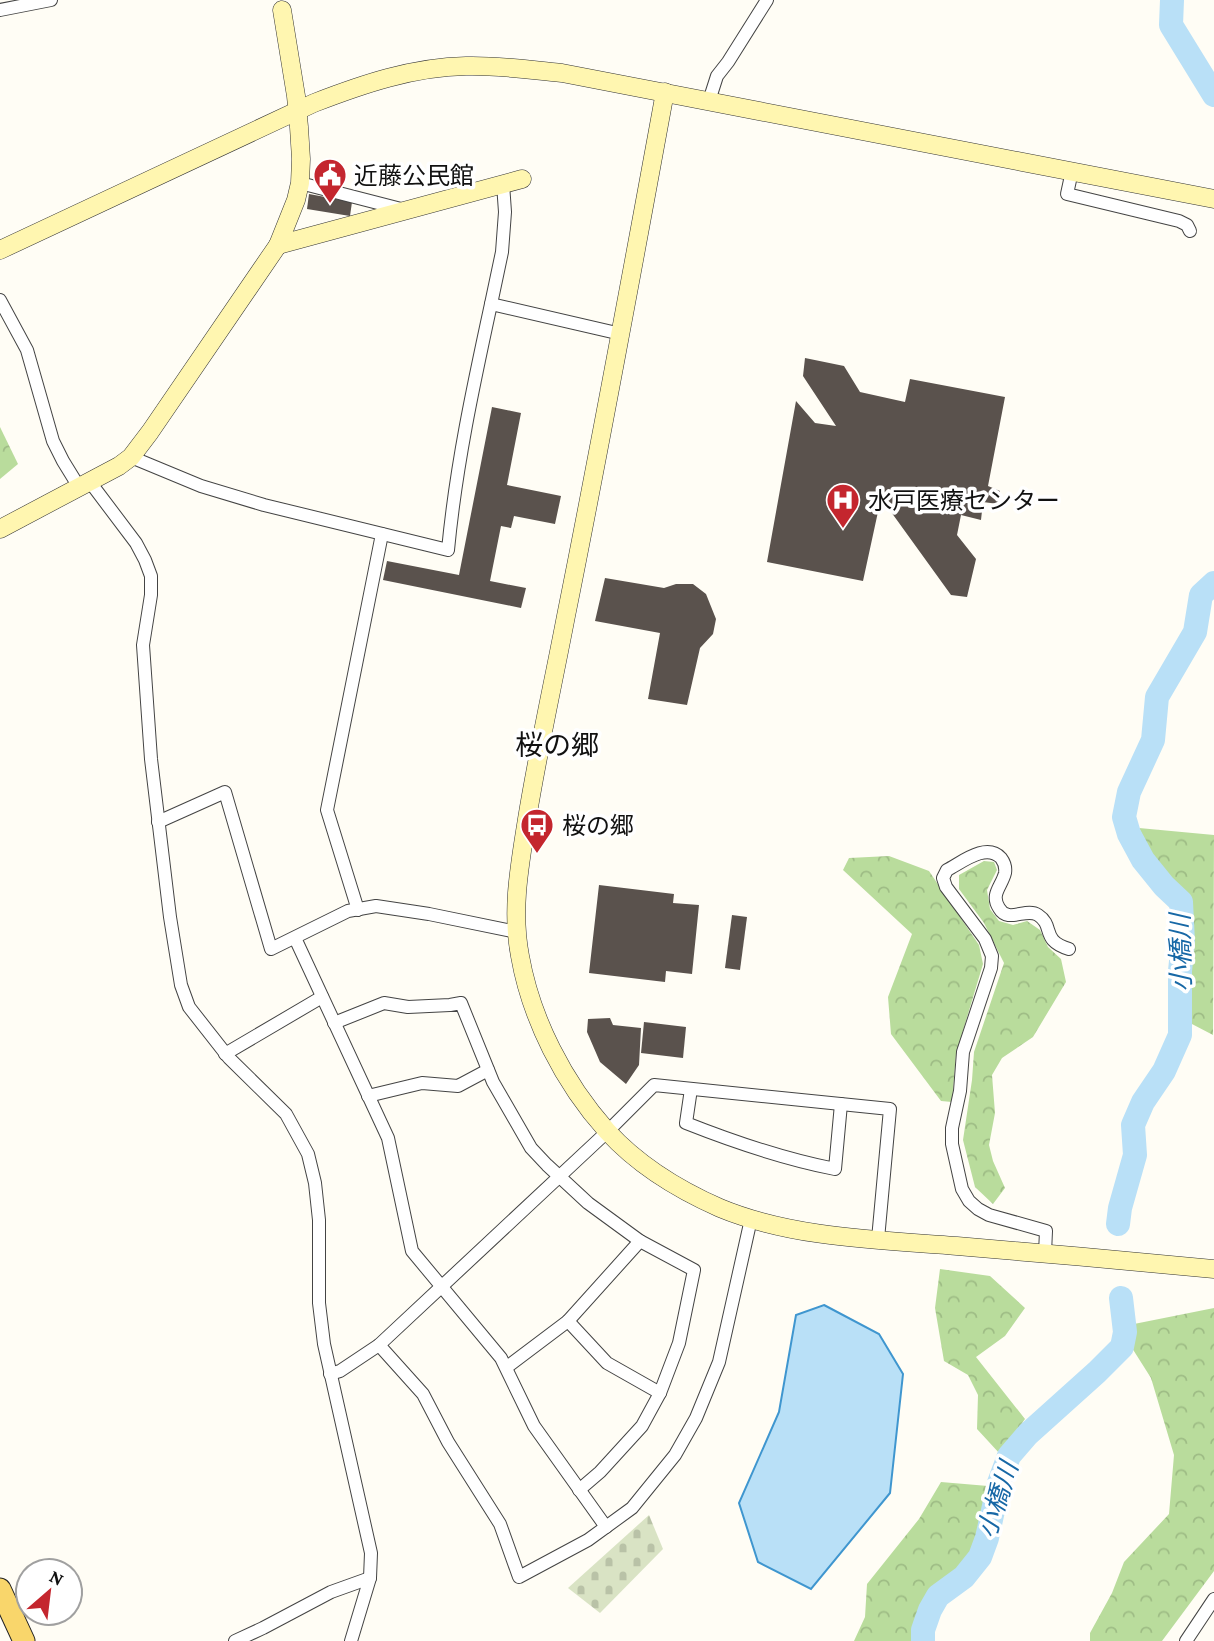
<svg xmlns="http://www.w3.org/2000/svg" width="1214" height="1641" viewBox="0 0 1214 1641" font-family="'Crimson Pro','Noto Sans JP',serif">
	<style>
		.forest { fill: url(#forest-crowns) }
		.cemetery { fill: url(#cemetery-stones) }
		.water { fill: #b9e0f7; stroke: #3f96cf; stroke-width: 2 }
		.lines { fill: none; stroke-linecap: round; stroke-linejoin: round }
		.river { stroke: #b9e0f7; stroke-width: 24 }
		.building { fill: #5a524d }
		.street-casing { stroke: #444; stroke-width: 14 }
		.secondary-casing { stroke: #333; stroke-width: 19 }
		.primary-casing { stroke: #222; stroke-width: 23 }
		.street { stroke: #fff; stroke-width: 12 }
		.secondary { stroke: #fff6b0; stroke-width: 18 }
		.primary { stroke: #f9d66b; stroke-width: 21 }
		.labels { text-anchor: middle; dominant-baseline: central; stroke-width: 7; stroke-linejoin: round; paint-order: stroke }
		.poi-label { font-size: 24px; fill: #111; stroke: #fff; text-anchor: start }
		.water-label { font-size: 26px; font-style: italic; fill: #1768a6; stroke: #fff }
		.quarter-label { font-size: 28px; fill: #111; stroke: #fff }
	</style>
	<defs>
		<pattern id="forest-crowns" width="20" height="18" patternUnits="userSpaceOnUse" patternTransform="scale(1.75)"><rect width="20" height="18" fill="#b9dc9c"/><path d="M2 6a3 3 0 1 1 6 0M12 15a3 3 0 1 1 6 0" fill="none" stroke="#9ebc85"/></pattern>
		<pattern id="cemetery-stones" width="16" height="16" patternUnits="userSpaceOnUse" patternTransform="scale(1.75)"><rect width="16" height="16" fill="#d9e3c4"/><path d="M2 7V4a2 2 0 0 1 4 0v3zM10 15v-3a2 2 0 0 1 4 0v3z" fill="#b9c2a7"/></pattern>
	</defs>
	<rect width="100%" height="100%" fill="#fffdf5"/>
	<g class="forest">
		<polygon points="0,427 18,464 0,479"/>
		<polygon points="1139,828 1214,835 1213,1035 1190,1023 1188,907 1159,870"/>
		<polygon points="889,856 929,871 979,945 983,964 956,1054 952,1102 941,1101 891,1034 888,997 912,934 843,870 849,858"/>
		<polygon points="984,861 994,862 997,870 987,890 990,909 999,921 1013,925 1027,921 1040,930 1048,947 1061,959 1066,982 1033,1037 1002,1058 992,1075 995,1113 989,1145 993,1161 1005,1188 993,1204 975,1187 963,1140 972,1080 974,1052 1004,963 984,923 959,889 959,875"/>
		<polygon points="940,1269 990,1276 1025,1308 1005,1336 976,1357 1025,1419 1000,1454 977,1429 978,1395 968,1375 944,1361 935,1308"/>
		<polygon points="1214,1308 1214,1571 1162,1641 1090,1641 1090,1633 1112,1593 1124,1562 1169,1514 1174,1455 1151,1378 1132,1348 1134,1324"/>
		<polygon points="941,1482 988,1486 983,1531 963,1568 926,1603 919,1641 854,1641 865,1617 867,1584 919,1519"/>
	</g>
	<polygon class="cemetery" points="649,1515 663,1549 600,1613 568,1588"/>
	<polygon class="water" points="824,1305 879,1334 903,1374 890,1493 811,1589 758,1562 739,1503 779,1412 796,1315"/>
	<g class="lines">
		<g class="river">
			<polyline points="1172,0 1171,25 1214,95"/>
			<polyline points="1118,1224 1120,1208 1135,1155 1133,1125 1143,1102 1164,1071 1180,1035 1180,971 1183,942 1181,902 1164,886 1143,860 1129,834 1124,817 1129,792 1153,740 1157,697 1195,632 1201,595 1214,583"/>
			<polyline points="923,1641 923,1630 930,1610 938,1596 964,1577 980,1557 987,1538 999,1483 1009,1456 1028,1434 1097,1372 1122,1347 1125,1332 1121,1298"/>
		</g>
	</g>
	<g class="building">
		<polygon points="309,194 352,202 350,216 307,209"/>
		<polygon points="805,358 844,366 860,392 905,402 910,379 1005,397 988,486 1000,491 998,504 983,502 981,520 961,515 957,535 976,559 967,597 951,595 881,498 863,581 767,562 796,401 815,423 836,426 803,376"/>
		<polygon points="492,407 521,413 507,485 561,496 555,524 514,516 511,528 501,526 490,581 526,588 521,608 383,580 387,561 459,575"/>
		<polygon points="605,578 664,588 676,584 693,584 706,594 716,619 713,634 700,648 687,705 648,699 660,633 595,621"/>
		<polygon points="599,885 674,894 673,903 699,905 692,974 666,971 665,982 589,973"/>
		<polygon points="732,915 747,917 740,970 725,968"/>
		<polygon points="610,1018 613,1025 641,1028 639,1065 626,1084 600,1062 587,1032 588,1019"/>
		<polygon points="644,1022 686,1027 683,1058 641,1053"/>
	</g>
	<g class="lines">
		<defs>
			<g id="street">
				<polyline points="0,10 51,0"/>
				<polyline points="709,101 717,76 728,62 767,0"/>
				<polyline points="1072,171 1067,194 1179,221 1187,225 1190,231"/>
				<polyline points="300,183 405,210"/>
				<polyline points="0,300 27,350 53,441 63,461 79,487"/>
				<polyline points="491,304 502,252 505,212 503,184"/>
				<path d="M131,457L201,486L264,505L448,550C456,466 473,387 491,304L621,334"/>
				<polyline points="90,482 136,543 145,560 151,576 151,595 143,645 151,759 170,917 181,985 189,1007 229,1058 286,1114 308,1154 315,1183 319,1220 319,1303 324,1344 371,1553 370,1578 351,1641"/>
				<polyline points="158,822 225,792 271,949 348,911 376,906 429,914 517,932"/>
				<polyline points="358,910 327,810 382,534"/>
				<polyline points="295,938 388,1138 412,1251 501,1358 534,1426 606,1527"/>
				<polyline points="334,1023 384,1003 408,1007 450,1005 461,1003 493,1082 531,1148 547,1165 588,1203 640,1241 694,1270 679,1343 660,1393 642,1426 600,1472 579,1490"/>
				<polyline points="225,1054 322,997"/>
				<path d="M691,1089L686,1123C734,1142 784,1159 835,1169L841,1104"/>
				<polyline points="368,1096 422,1083 458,1086 488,1070"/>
				<path d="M1045,1253L1046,1231L989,1215L978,1209L969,1201L962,1189L952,1144V1128L960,1091L963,1052L991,968L992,956L985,939L946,887L943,878L947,870C961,863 986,842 1001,858C1004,862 1006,867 1005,873C1002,886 990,894 999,908C1008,924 1026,907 1038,915C1055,926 1040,940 1069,949"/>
				<polyline points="568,1321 607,1363 660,1393"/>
				<polyline points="379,1345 423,1394 448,1442 500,1524 519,1577 588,1540 632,1508 675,1455 696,1418 719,1362 751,1219"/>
				<polyline points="507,1367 568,1321 640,1241"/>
				<polyline points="330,1374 340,1371 379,1345 608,1131 654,1085 890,1109 878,1239"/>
				<polyline points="235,1641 263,1628 331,1592 370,1578"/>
				<polyline points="1186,1641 1214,1599"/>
			</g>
			<g id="secondary">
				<path d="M665,92C633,267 601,442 566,616C553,684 538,751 527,819C520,864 511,909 520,956C531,1019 564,1083 607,1131C637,1164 679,1190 720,1208C792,1238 880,1240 957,1246C1043,1253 1128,1261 1214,1269"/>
				<polyline points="278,245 522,179"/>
				<path d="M0,250L314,103C363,84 413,67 466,66C498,65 530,70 562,73L1214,199"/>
				<polyline points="0,529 119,466 131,457 150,432 278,245 296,200 300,183 301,159 299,127 296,96 282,10"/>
			</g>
			<polyline id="primary" points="0,1589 24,1641"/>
		</defs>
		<use href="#street" class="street-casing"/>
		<use href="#secondary" class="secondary-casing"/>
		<use href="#primary" class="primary-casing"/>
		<use href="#street" class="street"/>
		<use href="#secondary" class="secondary"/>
		<use href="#primary" class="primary"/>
	</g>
	<defs>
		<symbol id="civic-pin" viewBox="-11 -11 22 30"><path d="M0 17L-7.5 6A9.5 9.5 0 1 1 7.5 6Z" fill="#c4262e" stroke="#fff"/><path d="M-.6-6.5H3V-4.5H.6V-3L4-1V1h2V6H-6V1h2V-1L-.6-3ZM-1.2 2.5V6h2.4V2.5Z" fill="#fff"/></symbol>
		<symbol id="hospital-pin" viewBox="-11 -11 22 30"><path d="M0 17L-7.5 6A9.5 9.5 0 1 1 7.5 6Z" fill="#c4262e" stroke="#fff"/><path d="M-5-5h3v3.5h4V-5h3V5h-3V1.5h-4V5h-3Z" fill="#fff"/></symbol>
		<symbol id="bus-pin" viewBox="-11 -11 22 30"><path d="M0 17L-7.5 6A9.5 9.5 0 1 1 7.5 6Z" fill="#c4262e" stroke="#fff"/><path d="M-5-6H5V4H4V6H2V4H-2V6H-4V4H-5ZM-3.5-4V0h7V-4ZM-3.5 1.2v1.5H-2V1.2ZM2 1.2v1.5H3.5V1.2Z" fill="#fff"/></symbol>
	</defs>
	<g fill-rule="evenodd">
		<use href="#civic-pin" x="311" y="156" width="38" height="52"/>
		<use href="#hospital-pin" x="824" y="481" width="38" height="52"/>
		<use href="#bus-pin" x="518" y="806" width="38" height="52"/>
	</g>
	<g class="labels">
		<g class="poi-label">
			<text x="354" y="175">近藤公民館</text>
			<text x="868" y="500">水戸医療センター</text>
			<text x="562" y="825">桜の郷</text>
		</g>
		<g class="water-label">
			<text transform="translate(1181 953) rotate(-91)">小橋川</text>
			<text transform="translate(998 1500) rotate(-72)">小橋川</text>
		</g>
		<g class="quarter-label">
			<text x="557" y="745">桜の郷</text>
		</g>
	</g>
	<g transform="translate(49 1592) rotate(28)"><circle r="33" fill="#ffffff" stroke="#a0a0a0" stroke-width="2"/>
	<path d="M0-5L12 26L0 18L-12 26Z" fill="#c4262e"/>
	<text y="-10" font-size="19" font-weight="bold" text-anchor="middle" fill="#111111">N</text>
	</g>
</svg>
